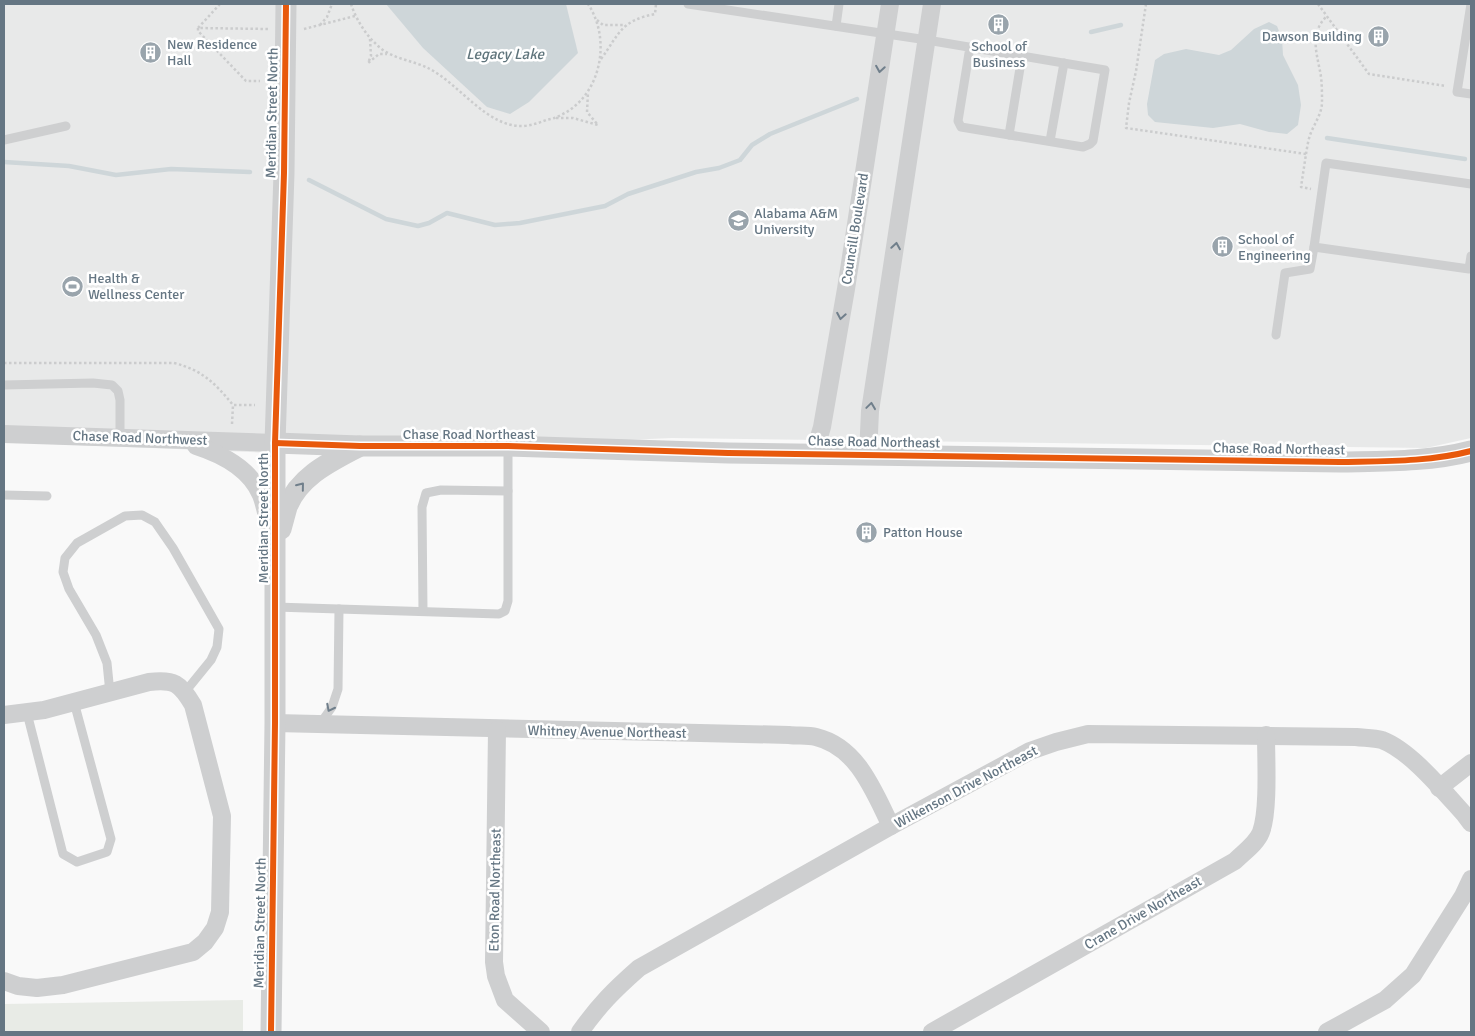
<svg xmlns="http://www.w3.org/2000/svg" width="1475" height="1036" viewBox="0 0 1475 1036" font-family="Signika,sans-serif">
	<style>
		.built { fill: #e8e9e9 }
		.green { fill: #e8ebe6 }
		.water { fill: #ced6d9 }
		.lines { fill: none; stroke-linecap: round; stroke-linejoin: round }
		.stream { stroke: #ced6d9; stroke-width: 4.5 }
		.path { stroke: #cbcccd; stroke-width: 2.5; stroke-dasharray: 2.5 2.5; stroke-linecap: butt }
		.service { stroke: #cecfd0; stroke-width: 9 }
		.minor { stroke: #cecfd0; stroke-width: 18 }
		.tertiary { stroke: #cecfd0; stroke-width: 21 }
		.cycleway-casing { stroke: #fff; stroke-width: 9 }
		.cycleway { stroke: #e8590c; stroke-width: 6 }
		.oneway { stroke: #707f8b }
		.labels { text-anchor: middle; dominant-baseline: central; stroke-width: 5; stroke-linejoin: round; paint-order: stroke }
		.poi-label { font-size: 14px; fill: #657683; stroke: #fff; text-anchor: start }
		.street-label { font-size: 14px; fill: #657683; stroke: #fff }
		.water-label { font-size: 15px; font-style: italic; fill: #60757c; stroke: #fff }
	</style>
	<rect width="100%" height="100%" fill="#f9f9f9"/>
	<polygon class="built" points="4,4 1471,4 1471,438 1426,448 672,438 297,454 4,442"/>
	<polygon class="green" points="243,1000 243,1032 4,1032 4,1004"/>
	<g class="water">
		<polygon points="386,4 566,4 578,53 529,102 510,114 487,107 423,48"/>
		<polygon points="1269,22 1277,26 1282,39 1283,55 1298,85 1301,105 1298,125 1287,134 1269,132 1240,124 1213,128 1155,122 1148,115 1147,104 1155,60 1164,54 1186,49 1219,55 1231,50 1254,29"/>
	</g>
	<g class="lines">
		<g class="stream">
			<polyline points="1091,32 1121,25"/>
			<polyline points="1327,138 1465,159"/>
			<polyline points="4,162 69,166 116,175 171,169 250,172"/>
			<polyline points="309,180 386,219 418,226 429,223 447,213 495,225 520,223 605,206 628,194 696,172 719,168 740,160 752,145 770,134 857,99"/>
		</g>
		<g class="path">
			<polyline points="220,4 198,28 268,29"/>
			<path d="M351,4C356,19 365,34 377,45C391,59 412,60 428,68C460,84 487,128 524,126C532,125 539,123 546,120C551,119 556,118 561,115C601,96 612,40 588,4"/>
			<polyline points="1146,4 1136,71 1129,103 1126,128 1306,154 1301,187 1311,189"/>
			<polyline points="1318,4 1369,74 1446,86"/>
			<polyline points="597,20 603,25 625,25"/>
			<polyline points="320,25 327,17 332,4"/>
			<polyline points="198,28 198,31 246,81 260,81"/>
			<polyline points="304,29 355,16"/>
			<polyline points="370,39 371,56 368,63 379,54 387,54"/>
			<path d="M601,59C620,33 620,21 655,14L656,4"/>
			<polyline points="556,118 573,118 598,125 587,112 588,92"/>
			<path d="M1306,154C1307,148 1308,141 1310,135C1314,124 1322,114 1322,102C1322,92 1322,80 1320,71C1316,51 1310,32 1327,16"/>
			<path d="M4,363H174C202,370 215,383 233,405H255"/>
			<polyline points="232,424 233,405"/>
		</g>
		<g class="service">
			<polyline points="688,4 927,40 1105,70 1093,141 1090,144 1083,147 961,127 958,121 970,47"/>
			<polyline points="1471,4 1457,92 1471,94"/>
			<polyline points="836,26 839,4"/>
			<polyline points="1009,135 1022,56"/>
			<polyline points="4,140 66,126"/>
			<polyline points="1050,141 1064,63"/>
			<polyline points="1471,184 1326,163 1314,247 1469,269 1471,256"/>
			<polyline points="1276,335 1285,273 1310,269 1314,247"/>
			<polyline points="4,385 93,383 112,385 118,391 120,400 120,437"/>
			<polyline points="4,495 47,496"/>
			<polyline points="275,607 499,614 505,611 508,601 508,446"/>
			<polyline points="423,611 422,507 426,493 441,490 508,491"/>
			<polyline points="110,693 107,663 96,635 69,589 63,572 65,558 77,543 125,516 142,515 155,522 173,548 219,629 217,647 211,660 185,692"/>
			<polyline points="27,713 63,854 77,862 107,852 111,839 74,702"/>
			<polyline points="320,724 332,707 338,689 339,609"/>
		</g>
		<g class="minor">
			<polyline points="4,434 275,443"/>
			<path d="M196,446C221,454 250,469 261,495C265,505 267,518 270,529"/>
			<polyline points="814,454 822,427 846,289 890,4"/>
			<polyline points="868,455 870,411 932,4"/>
			<path d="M4,715L44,710L149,682C174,679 180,683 193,705L222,816L220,912L215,928L205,942L193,952L63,985L37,988L18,986L4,981"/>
			<path d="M275,723L789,735C798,736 808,735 816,737C858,747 874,792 891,826"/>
			<polyline points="497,730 494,962 496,976 505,1000 541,1032"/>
			<polyline points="1439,788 1471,763"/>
			<path d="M580,1032C599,1005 614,990 639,968L891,826L1030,751L1056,742L1088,734L1356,737C1364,738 1374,738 1382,740C1411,751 1444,792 1465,815L1471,823"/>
			<path d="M932,1032L1235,861C1244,852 1257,843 1261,832C1269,811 1266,759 1266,735"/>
			<polyline points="1327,1032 1385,1000 1413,975 1463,896 1471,879"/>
		</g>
		<g class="tertiary">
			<path d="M275,443L360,446H508L728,453L1340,462C1384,461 1429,462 1471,451"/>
			<path d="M281,529C283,522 285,514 287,507C300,475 332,461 360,446"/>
			<polyline points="271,1032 275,723 275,443 284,173 286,4"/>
		</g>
		<defs>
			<g id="cycleway">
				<path d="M275,443L360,446H508L728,453L1340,462C1384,461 1429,462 1471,451"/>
				<polyline points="271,1032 275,723 275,443 284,173 286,4"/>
			</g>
		</defs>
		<use href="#cycleway" class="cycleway-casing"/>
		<use href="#cycleway" class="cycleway"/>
	</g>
	<defs><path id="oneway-chevron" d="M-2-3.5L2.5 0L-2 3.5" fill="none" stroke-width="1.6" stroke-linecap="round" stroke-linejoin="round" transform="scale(1.25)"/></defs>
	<g class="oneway">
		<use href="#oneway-chevron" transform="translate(880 69) rotate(99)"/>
		<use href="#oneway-chevron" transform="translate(896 246) rotate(-81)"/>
		<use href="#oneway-chevron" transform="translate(841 316) rotate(100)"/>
		<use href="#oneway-chevron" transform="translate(871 406) rotate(-82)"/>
		<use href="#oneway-chevron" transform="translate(301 486) rotate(-51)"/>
		<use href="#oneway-chevron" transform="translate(330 708) rotate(117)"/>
	</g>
	<defs>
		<symbol id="building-disc" viewBox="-11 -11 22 22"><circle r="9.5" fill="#99a4ac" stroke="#fff"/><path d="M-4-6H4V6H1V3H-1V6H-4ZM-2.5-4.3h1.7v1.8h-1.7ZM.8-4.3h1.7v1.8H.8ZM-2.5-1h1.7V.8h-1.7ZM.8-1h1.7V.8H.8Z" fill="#fff"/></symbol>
		<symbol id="university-disc" viewBox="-11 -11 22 22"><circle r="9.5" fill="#99a4ac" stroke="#fff"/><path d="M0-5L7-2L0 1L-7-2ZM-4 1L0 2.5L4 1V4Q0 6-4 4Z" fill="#fff"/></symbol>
		<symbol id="stadium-disc" viewBox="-11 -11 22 22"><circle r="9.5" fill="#99a4ac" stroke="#fff"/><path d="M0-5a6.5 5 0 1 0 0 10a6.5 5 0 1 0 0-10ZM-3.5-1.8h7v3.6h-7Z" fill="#fff"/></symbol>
	</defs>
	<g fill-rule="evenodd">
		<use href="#building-disc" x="986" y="12" width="25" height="25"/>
		<use href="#building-disc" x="1366" y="24" width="25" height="25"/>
		<use href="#building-disc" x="138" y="40" width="25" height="25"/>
		<use href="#university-disc" x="726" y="208" width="25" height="25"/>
		<use href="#building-disc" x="1210" y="234" width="25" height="25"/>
		<use href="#stadium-disc" x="60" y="274" width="25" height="25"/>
		<use href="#building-disc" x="854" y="520" width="25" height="25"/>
	</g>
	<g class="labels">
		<g class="poi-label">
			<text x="1362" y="36" text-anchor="end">Dawson Building</text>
			<text x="167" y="44">New Residence<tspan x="167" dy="16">Hall</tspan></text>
			<text x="999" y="46" text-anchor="middle">School of<tspan x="999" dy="16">Business</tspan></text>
			<text x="754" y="213">Alabama A&amp;M<tspan x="754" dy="16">University</tspan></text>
			<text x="1238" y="239">School of<tspan x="1238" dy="16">Engineering</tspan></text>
			<text x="88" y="278">Health &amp;<tspan x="88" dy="16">Wellness Center</tspan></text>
			<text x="883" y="532">Patton House</text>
		</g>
		<g class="street-label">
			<text transform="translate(272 113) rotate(-89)">Meridian Street North</text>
			<text transform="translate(855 229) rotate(-81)">Councill Boulevard</text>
			<text x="469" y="434">Chase Road Northeast</text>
			<text transform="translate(140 438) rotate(2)">Chase Road Northwest</text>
			<text transform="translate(874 442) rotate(1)">Chase Road Northeast</text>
			<text transform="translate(1279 449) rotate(1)">Chase Road Northeast</text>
			<text transform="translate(263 518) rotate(-90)">Meridian Street North</text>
			<text transform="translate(607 732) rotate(1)">Whitney Avenue Northeast</text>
			<text transform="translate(966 787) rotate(-28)">Wilkenson Drive Northeast</text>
			<text transform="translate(495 890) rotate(-89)">Eton Road Northeast</text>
			<text transform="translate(1143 913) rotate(-30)">Crane Drive Northeast</text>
			<text transform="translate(260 923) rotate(-89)">Meridian Street North</text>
		</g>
		<g class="water-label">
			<text x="505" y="54">Legacy Lake</text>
		</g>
	</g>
	<rect width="1475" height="1036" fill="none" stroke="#657683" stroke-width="10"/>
</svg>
